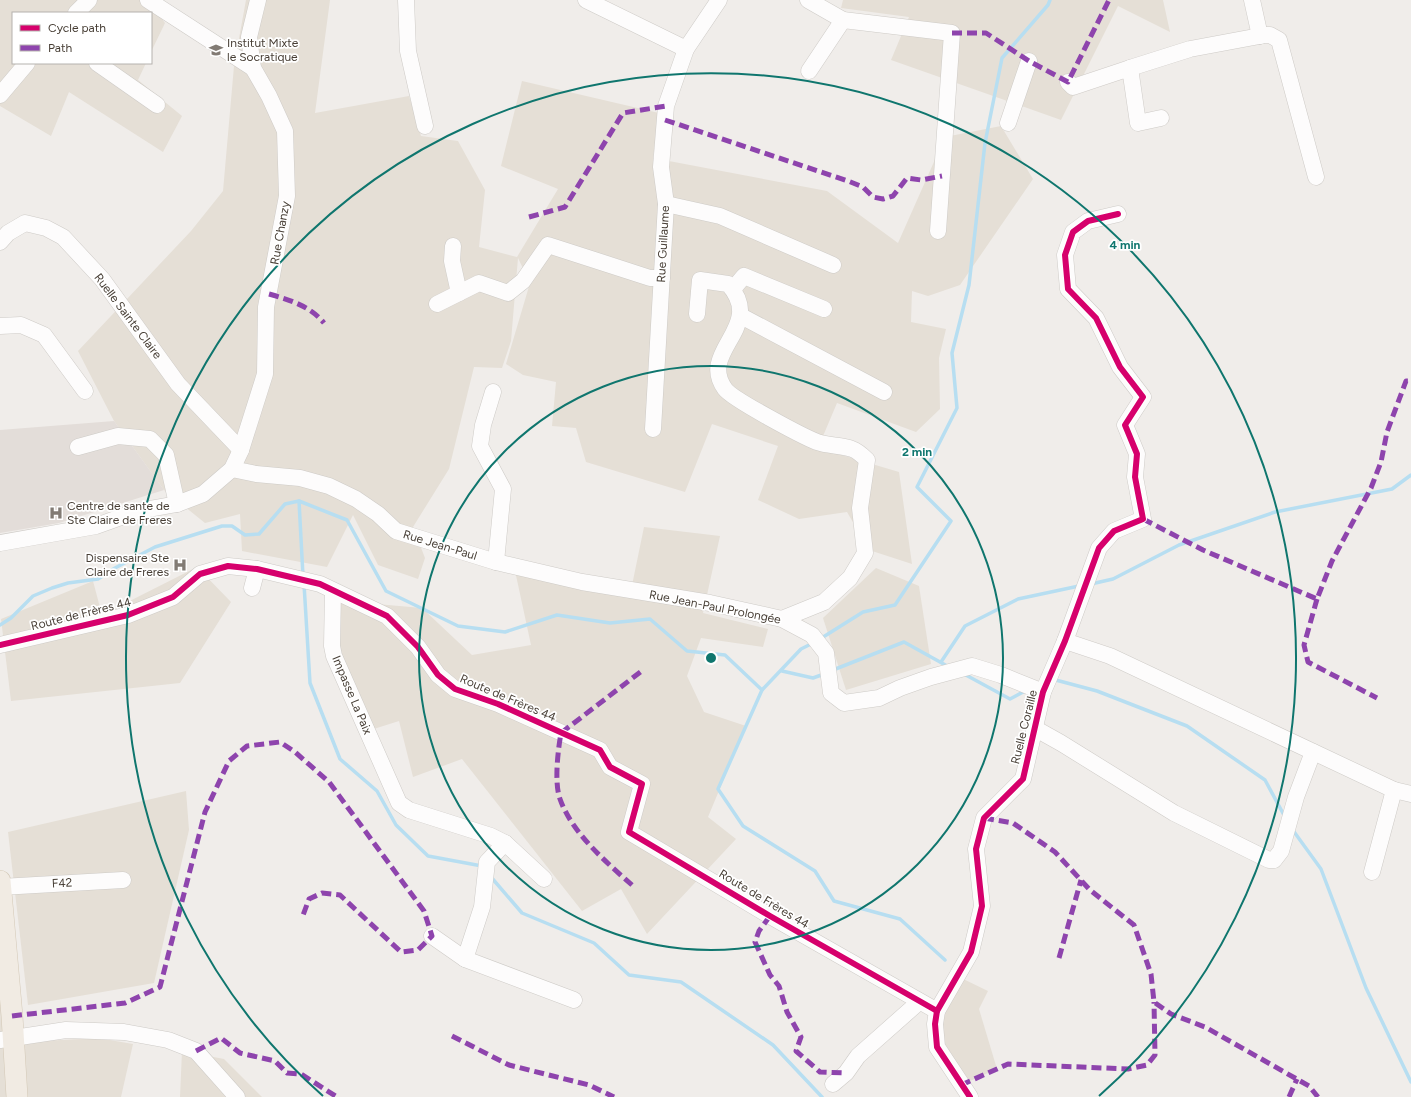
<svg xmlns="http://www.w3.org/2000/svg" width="1411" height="1097" viewBox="0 0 1411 1097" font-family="Figtree,sans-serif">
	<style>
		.residential { fill: #e5dfd6 }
		.industrial { fill: #e3ddd9 }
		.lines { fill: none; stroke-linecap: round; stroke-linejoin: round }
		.stream { stroke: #b7def1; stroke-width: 3.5 }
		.minor-casing { stroke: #cecbc7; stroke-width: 17 }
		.major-casing { stroke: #d3c8b6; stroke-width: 22 }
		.minor { stroke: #fdfcfc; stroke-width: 16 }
		.major { stroke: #f1ebe3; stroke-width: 21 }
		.quiet { stroke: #8e44ad; stroke-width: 5; stroke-dasharray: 10 5; stroke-linecap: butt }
		.cycleway-casing { stroke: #fff; stroke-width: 8 }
		.cycleway { stroke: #d6006c; stroke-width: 6 }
		.ring { fill: none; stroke: #0f766e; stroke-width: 2 }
		.labels { text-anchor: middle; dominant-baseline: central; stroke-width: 3.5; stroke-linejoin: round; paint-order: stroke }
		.poi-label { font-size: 12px; fill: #473e35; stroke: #fff; text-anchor: start }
		.street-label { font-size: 12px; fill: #473e35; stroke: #fff }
		.centre { fill: #0f766e; stroke: #fff; stroke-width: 2 }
		.ring-label { font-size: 12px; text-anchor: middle; font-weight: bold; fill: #0f766e; stroke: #fff; stroke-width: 3.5; stroke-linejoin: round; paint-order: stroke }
	</style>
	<rect width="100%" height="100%" fill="#f0edea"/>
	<g class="residential">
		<polygon points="0,0 148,0 165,23 151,52 151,13 13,13 13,63 146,63 138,80 182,116 163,152 69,92 51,136 0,106"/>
		<polygon points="246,0 330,0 315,113 409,96 421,136 458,141 485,190 479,247 517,257 558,189 501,166 522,81 659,113 653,158 827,191 898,243 945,137 1001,126 1033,179 960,285 928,296 912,291 911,322 946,329 939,358 940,409 916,432 837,403 818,448 899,472 912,564 869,550 847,512 799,519 758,500 778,446 712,424 685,492 586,462 576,428 552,426 556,382 523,375 506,364 530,283 518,258 511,341 502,368 474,367 449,469 413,527 425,558 418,579 378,565 353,515 327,567 242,551 240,514 205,523 164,490 114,421 78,351 191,231 223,191 234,66"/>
		<polygon points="843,0 1163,0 1170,32 1118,6 1061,120 891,60 909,17 841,8"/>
		<polygon points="644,527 720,536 703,613 768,629 763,647 701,638 687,676 704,712 746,726 708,817 736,839 647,934 621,889 582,911 462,759 413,777 399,721 361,733 328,651 331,600 422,608 472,655 531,645 514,566 630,595"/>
		<polygon points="197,567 231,602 180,683 11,701 1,619 93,581 102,615"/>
		<polygon points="876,568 919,586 931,664 846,690 823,618"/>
		<polygon points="186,791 189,830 154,983 28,1005 8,832"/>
		<polygon points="0,919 24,1042 98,1038 133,1044 121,1097 0,1097"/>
		<polygon points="957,976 988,991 979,1009 997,1069 961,1085 937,1047 944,998"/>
		<polygon points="182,1051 224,1059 262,1097 180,1097"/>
	</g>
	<polygon class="industrial" points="114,421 164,490 59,523 0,533 0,430"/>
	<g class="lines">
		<g class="stream">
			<polyline points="299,501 303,576"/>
			<polyline points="304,584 310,683 340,759 377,791 396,825 428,856 482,866"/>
			<polyline points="1091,584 1113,579 1179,545 1275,512 1392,489 1411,475"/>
			<polyline points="0,625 11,618 33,596 52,588 68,583 98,579 115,568 155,547 222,526 232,526 245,535 259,534 285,504 299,501 347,520 386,591 458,626 505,632 557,615 610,623 650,619 687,651 725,655 762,690"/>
			<polyline points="820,639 863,612 895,605 951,521 917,487 957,408 952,353 969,285 985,143 1002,58 1048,5 1050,0"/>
			<polyline points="813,643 801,649 762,690 718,789 743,826 815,871 834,901 900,919 945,960"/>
			<polyline points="941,662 965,626 1018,599 1079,586"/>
			<polyline points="833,670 904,642 949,667"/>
			<polyline points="782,671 813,678 824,674"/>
			<polyline points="964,674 1010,699 1025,691"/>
			<polyline points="1052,679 1097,691 1187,726 1265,780 1285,817"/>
			<polyline points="1292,829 1321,869 1366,988 1411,1082"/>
			<polyline points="491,877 522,913 594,943 629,975 681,982 773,1045 822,1097"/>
		</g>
		<defs>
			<g id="minor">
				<polyline points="148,0 253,68"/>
				<polyline points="406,0 408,51 425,126"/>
				<polyline points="586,0 686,49"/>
				<polyline points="808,0 843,20 952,33 938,231"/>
				<polyline points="1252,0 1260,36"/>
				<polyline points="76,13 89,0"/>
				<polyline points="97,63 157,105"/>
				<polyline points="1130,68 1190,49 1265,35 1270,35 1279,40 1316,177"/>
				<polyline points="809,71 843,20"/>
				<polyline points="1068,82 1073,87 1130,68 1138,123 1161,118"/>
				<polyline points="0,95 27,63"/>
				<polyline points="1008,123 1029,61"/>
				<polyline points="666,204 720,216 833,265"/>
				<polyline points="0,242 8,233 25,223 46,228 63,237 102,279 178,384 241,450"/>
				<polyline points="453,246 452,261 459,293"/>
				<polyline points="733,289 744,276 824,309"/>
				<polyline points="437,304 479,283 508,293 523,281 548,245 650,278 662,278"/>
				<path d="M697,314L700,280L728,284C767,327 697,351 725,389C732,399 802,436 817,442C828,446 841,445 852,449C858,451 863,456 867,460L860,508L865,553L850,578L824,602L782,619"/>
				<polyline points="741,316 884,392"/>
				<polyline points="0,326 21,325 44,335 85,391"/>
				<polyline points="493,392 483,425 480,446 503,489 496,562"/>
				<polyline points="653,429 666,204 661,167 666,106 686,49 719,0"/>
				<polyline points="78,447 118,436 150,439 166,455 177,504"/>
				<polyline points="232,469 256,474 300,478 329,486 356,499 378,514 396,531 496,562 582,582 710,603 782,619 812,635 826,653 831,693 844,703 879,698 900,688 931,677 972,666 1001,675 1043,692"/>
				<polyline points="0,543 96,526 138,511 177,504 203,494 232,469 241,450 265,374 266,307 287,196 285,131 269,96 253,68 249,37 258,0"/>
				<polyline points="252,588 257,569"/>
				<polyline points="333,591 332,646 334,656 399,803 409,810 491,836 505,843 544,879"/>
				<polyline points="1065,641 1110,656 1394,790 1372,872"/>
				<polyline points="0,645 128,615 173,597 200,574 228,566 257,569 320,584 387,616 418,647 438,675 455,689 498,704 600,750 610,767 642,784 629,832 770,916 937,1011"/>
				<polyline points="1036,729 1061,743 1174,813 1269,860 1274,860 1281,851 1296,797 1313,752"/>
				<polyline points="1394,790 1411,794"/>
				<polyline points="1,887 123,880"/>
				<polyline points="432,936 465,959 574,1000"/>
				<polyline points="465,959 482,907 487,862 505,843"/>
				<polyline points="0,1040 66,1030 124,1032 168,1040 196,1051 237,1097"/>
				<polyline points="833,1084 846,1073 858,1056 919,1002"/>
				<polyline points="970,1097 937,1047 935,1024 937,1011 971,952 982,906 976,849 984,818 1023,779 1043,692 1065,641 1099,548 1114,531 1143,519 1135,477 1137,454 1125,425 1143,397 1120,367 1096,318 1068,289 1065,255 1073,232 1088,221 1118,214"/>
			</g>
			<polyline id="major" points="0,881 12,1016 17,1097"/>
		</defs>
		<use href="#minor" class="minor-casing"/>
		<use href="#major" class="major-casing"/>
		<use href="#minor" class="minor"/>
		<use href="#major" class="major"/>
		<g class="quiet">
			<polyline points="952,33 986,33 1029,61 1068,82 1109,0"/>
			<polyline points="665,120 848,181 863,187 873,197 883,199 893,196 907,178 921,180 942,176"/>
			<polyline points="529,217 565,207 623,113 666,106"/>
			<path d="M269,294C290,300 310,306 324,323"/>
			<polyline points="1143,519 1203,550 1317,599 1332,561 1371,488 1381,462 1387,432 1406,381 1411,381"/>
			<polyline points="1317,599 1304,645 1308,662 1377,698"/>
			<polyline points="984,818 1013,823 1055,852 1090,890 1134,925 1151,974 1154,1002 1171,1014 1205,1027 1309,1086 1318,1097"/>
			<path d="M632,885C606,862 572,833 560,799C554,783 558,750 561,733L643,670"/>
			<polyline points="770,916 759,931 755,942 770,975 779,986 787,1012 801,1037 796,1051 820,1072 846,1073"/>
			<polyline points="1059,958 1081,880"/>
			<polyline points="12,1016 125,1003 160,987 205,812 229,761 247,746 280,742 295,752 329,782 424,911 432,936 418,950 401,952 340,895 322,893 309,899 302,918"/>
			<polyline points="452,1036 509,1065 589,1085 614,1097"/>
			<polyline points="196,1051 221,1038 240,1053 275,1061 287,1073 301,1074 337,1097"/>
			<polyline points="961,1085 1008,1064 1128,1069 1147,1065 1155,1055 1154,1002"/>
			<polyline points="1289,1097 1297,1079"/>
		</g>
		<defs>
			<g id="cycleway">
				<polyline points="0,645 128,615 173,597 200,574 228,566 257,569 320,584 387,616 418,647 438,675 455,689 498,704 600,750 610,767 642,784 629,832 770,916 937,1011"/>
				<polyline points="970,1097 937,1047 935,1024 937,1011 971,952 982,906 976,849 984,818 1023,779 1043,692 1065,641 1099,548 1114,531 1143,519 1135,477 1137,454 1125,425 1143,397 1120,367 1096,318 1068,289 1065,255 1073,232 1088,221 1118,214"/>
			</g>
		</defs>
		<use href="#cycleway" class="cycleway-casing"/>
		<use href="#cycleway" class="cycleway"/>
	</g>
	<g class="ring">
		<circle cx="711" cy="658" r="292"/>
		<path d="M323 1096A585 585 0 1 1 1099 1096"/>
	</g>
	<defs>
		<symbol id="school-bare" viewBox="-9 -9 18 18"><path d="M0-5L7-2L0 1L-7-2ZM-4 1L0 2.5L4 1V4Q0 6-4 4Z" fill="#827b74" stroke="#fff" stroke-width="2.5" paint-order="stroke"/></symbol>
		<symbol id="hospital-bare" viewBox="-9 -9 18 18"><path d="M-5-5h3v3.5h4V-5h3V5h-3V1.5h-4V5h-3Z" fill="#827b74" stroke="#fff" stroke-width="2.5" paint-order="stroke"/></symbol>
	</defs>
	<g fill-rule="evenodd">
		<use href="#school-bare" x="206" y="40" width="20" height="20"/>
		<use href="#hospital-bare" x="46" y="503" width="20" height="20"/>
		<use href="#hospital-bare" x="170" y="555" width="20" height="20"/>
	</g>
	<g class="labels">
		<g class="poi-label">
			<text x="227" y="43">Institut Mixte<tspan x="227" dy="14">le Socratique</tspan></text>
			<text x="67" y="506">Centre de sante de<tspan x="67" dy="14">Ste Claire de Freres</tspan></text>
			<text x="169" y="558" text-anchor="end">Dispensaire Ste<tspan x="169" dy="14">Claire de Freres</tspan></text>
		</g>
		<g class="street-label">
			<text transform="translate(280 233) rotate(-80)">Rue Chanzy</text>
			<text transform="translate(663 244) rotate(-87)">Rue Guillaume</text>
			<text transform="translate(128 316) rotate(53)">Ruelle Sainte Claire</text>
			<text transform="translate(440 545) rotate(17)">Rue Jean-Paul</text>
			<text transform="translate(715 607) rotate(11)">Rue Jean-Paul Prolongée</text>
			<text transform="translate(81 614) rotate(-14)">Route de Frères 44</text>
			<text transform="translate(352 695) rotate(67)">Impasse La Paix</text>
			<text transform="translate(508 698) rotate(23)">Route de Frères 44</text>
			<text transform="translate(1024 727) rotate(-76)">Ruelle Coraille</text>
			<text transform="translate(62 883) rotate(-3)">F42</text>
			<text transform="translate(764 899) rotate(31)">Route de Frères 44</text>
		</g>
	</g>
	<circle cx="711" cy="658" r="6" class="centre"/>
	<g class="ring-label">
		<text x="1125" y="249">4 min</text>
		<text x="917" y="456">2 min</text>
	</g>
	<rect x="12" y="12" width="140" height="52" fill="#ffffff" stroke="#b5b2ae"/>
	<rect x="20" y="25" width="20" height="6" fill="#d6006c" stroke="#b5b2ae"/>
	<text x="48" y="32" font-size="12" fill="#473e35">Cycle path</text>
	<rect x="20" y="45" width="20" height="6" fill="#8e44ad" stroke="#b5b2ae"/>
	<text x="48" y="52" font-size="12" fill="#473e35">Path</text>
</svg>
